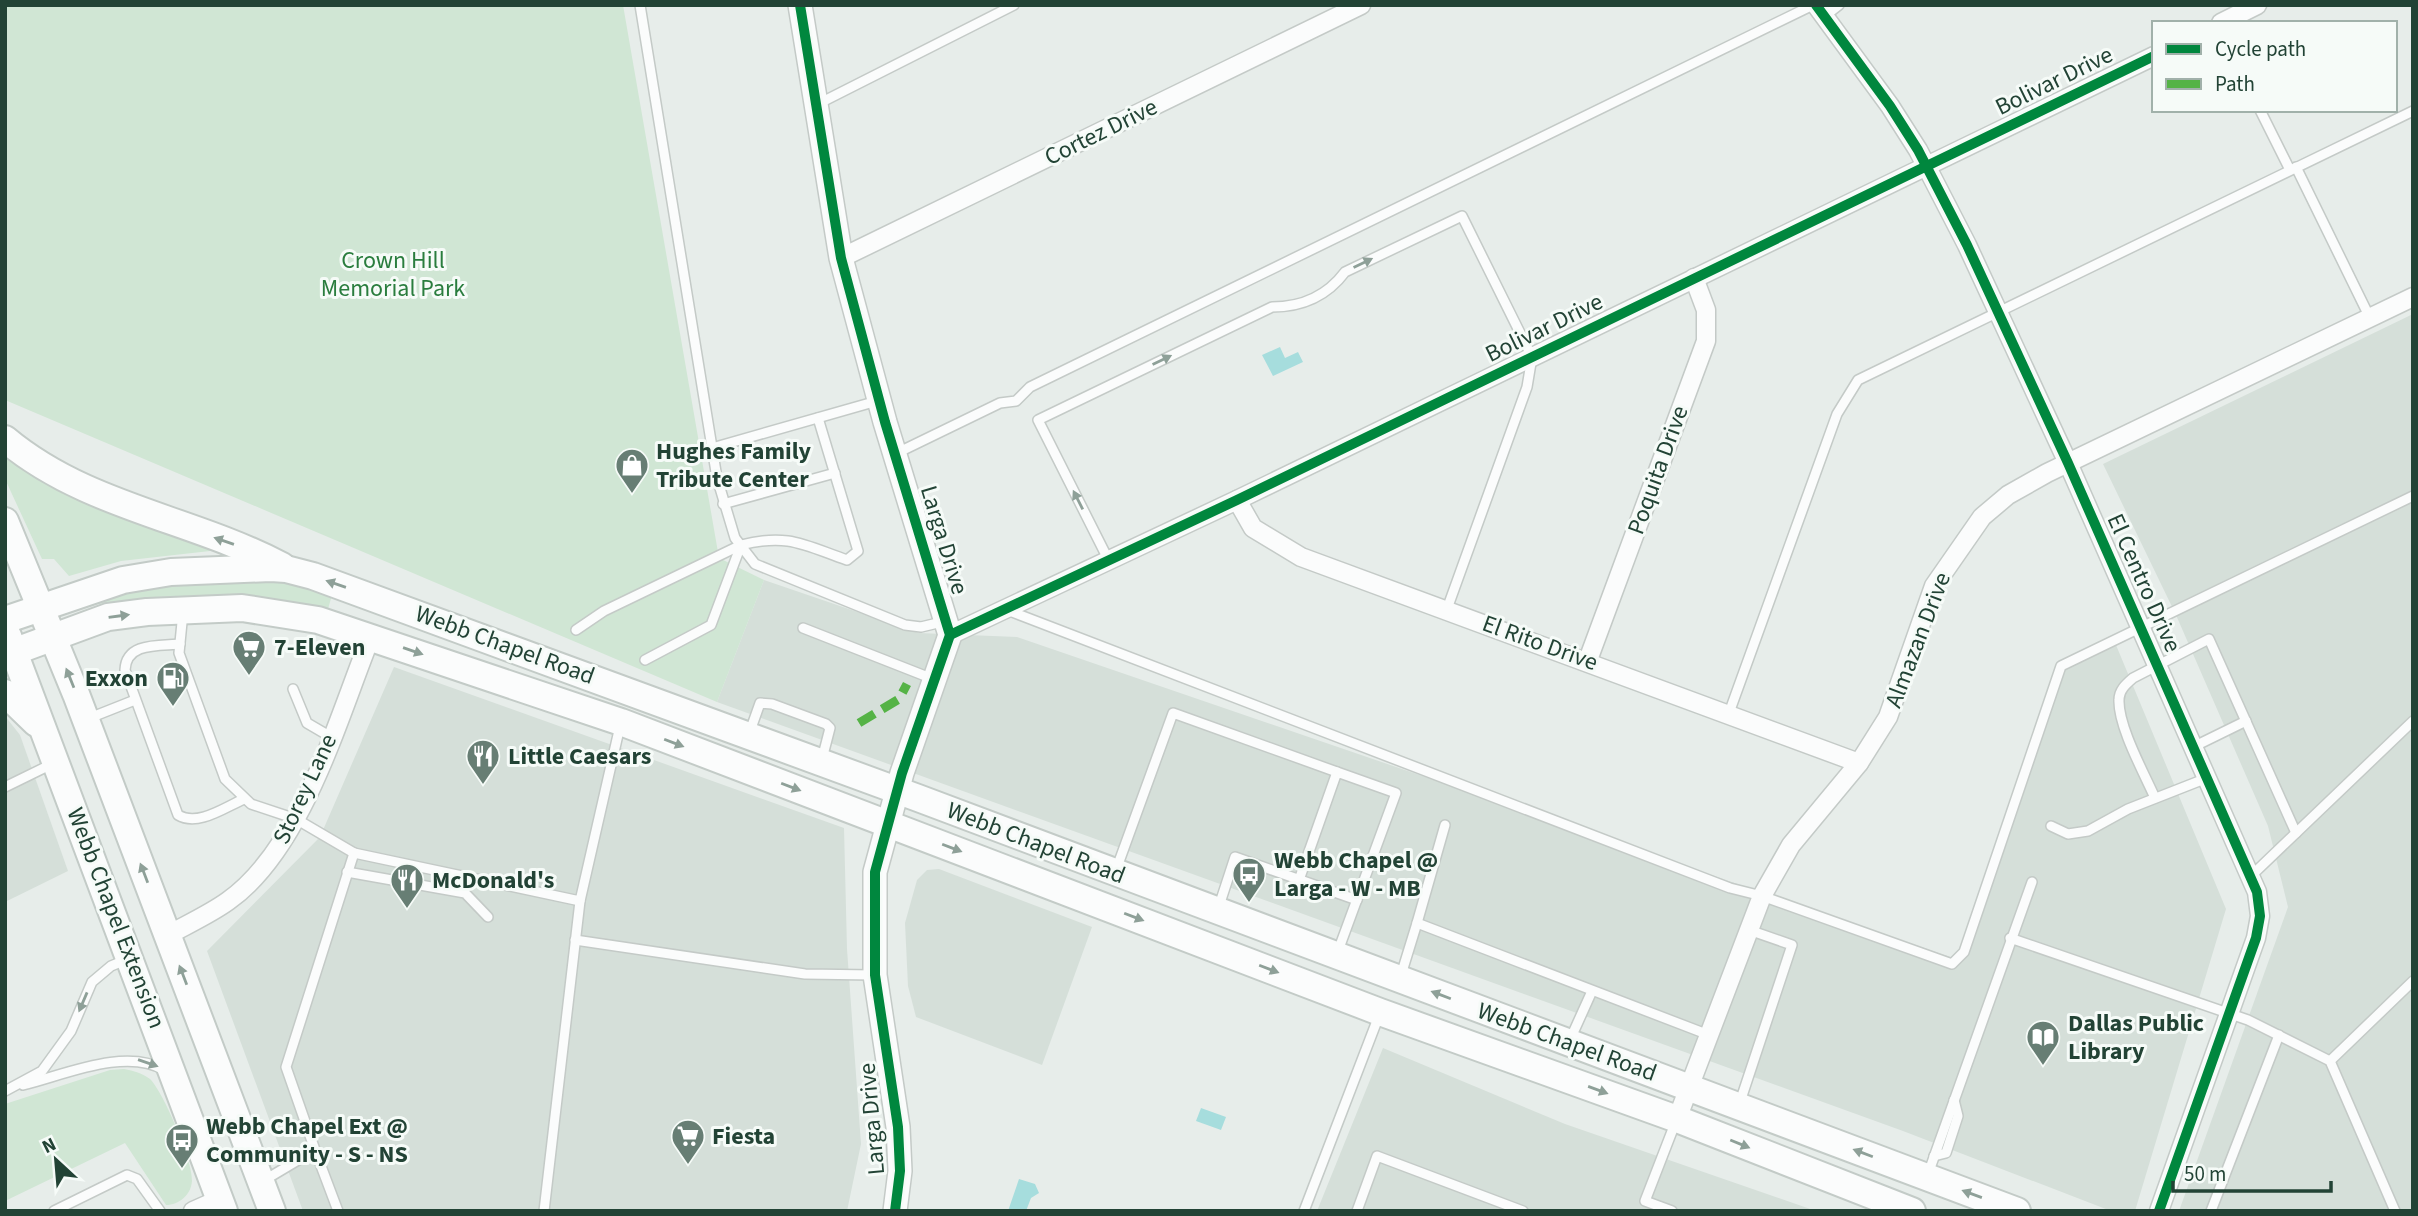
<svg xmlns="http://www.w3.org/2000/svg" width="2418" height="1216" viewBox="0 0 2418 1216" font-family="'Source Sans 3',sans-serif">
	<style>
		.built { fill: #d5dfd9 }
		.green { fill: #d0e6d4 }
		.water { fill: #a6dddd }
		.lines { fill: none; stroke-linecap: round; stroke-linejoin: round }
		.service-casing { stroke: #c4cac7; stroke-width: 12 }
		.minor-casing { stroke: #c4cac7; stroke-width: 21 }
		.tertiary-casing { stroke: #c4cac7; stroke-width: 26 }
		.secondary-casing { stroke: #c3cbc7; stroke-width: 30 }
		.service { stroke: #fbfcfc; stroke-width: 9 }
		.minor { stroke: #fbfcfc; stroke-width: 18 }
		.tertiary { stroke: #fbfcfc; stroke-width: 23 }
		.secondary { stroke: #fbfcfc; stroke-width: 26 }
		.quiet { stroke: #55b346; stroke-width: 9; stroke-dasharray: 18 9; stroke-linecap: butt }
		.cycleway-casing { stroke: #f6fbf8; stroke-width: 15 }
		.cycleway { stroke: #00873e; stroke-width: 10 }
		.oneway { fill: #8ea098 }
		.labels { text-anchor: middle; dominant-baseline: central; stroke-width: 6; stroke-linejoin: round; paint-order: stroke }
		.street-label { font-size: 24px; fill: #224335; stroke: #f6fbf8 }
		.park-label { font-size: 24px; fill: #2a7d3e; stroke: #f6fbf8 }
		.poi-label { font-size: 24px; font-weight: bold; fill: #224335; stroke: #f6fbf8; text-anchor: start }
	</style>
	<rect width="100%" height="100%" fill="#e7edea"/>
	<g class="built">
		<polygon points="2413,314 2413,1211 2179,1211 2288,907 2268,826 2176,615 2103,464"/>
		<polygon points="764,580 919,633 1017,637 1962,961 2065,669 2116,645 2226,909 2135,1211 2111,1211 1903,1131 717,702"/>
		<polygon points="394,667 844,828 847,949 861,1144 847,1211 303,1211 207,951 320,837"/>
		<polygon points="5,716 20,735 68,871 5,902"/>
		<polygon points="939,869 1092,927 1042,1065 916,1017 908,986 905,923 917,880 927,870"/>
		<polygon points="1383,1048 1565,1124 1816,1211 1317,1211"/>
	</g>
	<g class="green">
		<polygon points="5,5 623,5 719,558 764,580 717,702 5,400"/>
		<polygon points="5,451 52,487 209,546 210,551 121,561 69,576 54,559 42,559 5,479"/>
		<path d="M244,576L325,591L332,595L328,609L227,595L156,597L98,604L97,601C145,586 194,581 244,576Z"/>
		<path d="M124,1069C134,1071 142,1073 150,1079C163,1091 194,1164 192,1181C191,1195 179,1205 166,1205L125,1143L5,1201V1104L110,1070Z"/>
	</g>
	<g class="water">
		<polygon points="1280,347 1285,358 1298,352 1303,362 1273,376 1262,355"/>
		<polygon points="1201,1108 1226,1117 1221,1130 1196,1121"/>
		<polygon points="1019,1179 1035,1184 1039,1193 1031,1198 1026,1211 1008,1211"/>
	</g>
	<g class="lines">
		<defs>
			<g id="service">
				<polyline points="640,5 717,478 735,538 755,564 905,625 921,627 946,621"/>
				<polyline points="1825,16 1839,5"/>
				<polyline points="818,104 1014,5"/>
				<polyline points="2260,110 2290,170"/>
				<polyline points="2296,167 2370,318"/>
				<polyline points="712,448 877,401"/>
				<polyline points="897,453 1000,403 1016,401 1030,387 1813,5"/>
				<polyline points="723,504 835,473"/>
				<path d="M1109,561L1038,420L1272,307C1301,307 1327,296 1345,272L1462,216L1532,357L1527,387L1447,609"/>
				<polyline points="1007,610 1730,888 1762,896 1952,964 1964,952 2061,666 2413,496"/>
				<polyline points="183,612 179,653 225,779 251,804 296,819 354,853 286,1067 315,1150"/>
				<polyline points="803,628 933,679"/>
				<polyline points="576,630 604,611 741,545"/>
				<path d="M180,644C159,646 126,642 125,670L178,815C198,827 225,807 244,799"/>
				<path d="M645,660L711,625L741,545C788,533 804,545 847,560L858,551L818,418"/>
				<polyline points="293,689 307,723 331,737"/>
				<polyline points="1729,713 1837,414 1858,380 2413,111"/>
				<polyline points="87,719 135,700"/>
				<polyline points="749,734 760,703 772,704 826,724 830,728 822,759"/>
				<polyline points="2193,747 2246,721"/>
				<polyline points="5,787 54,763"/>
				<path d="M2155,798C2144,773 2118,726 2119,700C2119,690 2126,684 2133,678L2209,639L2296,833"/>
				<polyline points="2051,826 2068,834 2088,831 2128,809 2207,778"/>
				<polyline points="354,853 580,901 620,726"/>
				<polyline points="1116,870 1173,713 1337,772"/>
				<polyline points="347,872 465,893 488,917"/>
				<polyline points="2251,876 2413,721"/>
				<polyline points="1299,880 1337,772 1396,793 1338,951"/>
				<polyline points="1218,909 1235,857 1357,900"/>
				<polyline points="1417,923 1445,825"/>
				<polyline points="2010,938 2248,1020 2330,1061 2395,1211"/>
				<polyline points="575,940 805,974 873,975"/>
				<polyline points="1401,975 1417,923 1709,1035"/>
				<polyline points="1569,1042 1592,991"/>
				<polyline points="2330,1061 2413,981"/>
				<path d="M23,1085C64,1075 126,1047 164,1070"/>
				<polyline points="5,1091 42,1071 71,1031 92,982 111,966 128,959"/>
				<polyline points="1739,1105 1792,945 1749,930"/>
				<polyline points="1934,1156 1946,1153 1958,1116 1954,1100"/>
				<polyline points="1928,1174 2032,882"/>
				<polyline points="263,1181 315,1150 338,1211"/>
				<polyline points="54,1211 127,1175 137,1179 160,1211"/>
				<polyline points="544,1211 580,901"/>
				<polyline points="1304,1211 1380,1013"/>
				<polyline points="1357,1211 1377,1156 1523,1211"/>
				<polyline points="1672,1211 1645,1201 1676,1121"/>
				<polyline points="2211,1211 2279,1035"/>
			</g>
			<g id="minor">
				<polyline points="1816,5 1890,106 1918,150 1967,245 2068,463 2257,892 2260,916 2256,938 2159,1211"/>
				<polyline points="2221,23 2257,5"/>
				<polyline points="841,258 1361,5"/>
				<polyline points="1237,500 1253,528 1301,557 1859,763"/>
				<polyline points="950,635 1237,500 2154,56"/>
				<polyline points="1588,660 1706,341 1706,310 1694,278"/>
				<path d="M168,935C188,924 210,914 228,901C302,849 338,718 371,636"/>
				<polyline points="1677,1119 1762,896 1791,845 1859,763 1888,717 1934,586 1982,517 2008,495 2047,473 2413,297"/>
				<polyline points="193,1211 220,1199"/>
			</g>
			<polyline id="tertiary" points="800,5 841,258 885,422 950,635 902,773 875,872 875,975 898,1127 900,1171 895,1211"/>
			<g id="secondary">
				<path d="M5,439C86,507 191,518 282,566"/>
				<polyline points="5,521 76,694 272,1211"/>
				<polyline points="5,620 123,580 171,572 271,568 286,569 313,576 918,798 2017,1211"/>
				<polyline points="8,636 224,1211"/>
				<polyline points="5,655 108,617 147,612 242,608 318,620 621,722 1380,1012 1677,1119 1912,1211"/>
				<polyline points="5,693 36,723"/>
			</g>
		</defs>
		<use href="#service" class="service-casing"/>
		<use href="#minor" class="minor-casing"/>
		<use href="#tertiary" class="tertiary-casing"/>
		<use href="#secondary" class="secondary-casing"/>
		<use href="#service" class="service"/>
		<use href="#minor" class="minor"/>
		<use href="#tertiary" class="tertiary"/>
		<use href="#secondary" class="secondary"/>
		<polyline class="quiet" points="859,723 899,699 907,684"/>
		<defs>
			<g id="cycleway">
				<polyline points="800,5 841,258 885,422 950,635 902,773 875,872 875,975 898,1127 900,1171 895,1211"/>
				<polyline points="1816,5 1890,106 1918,150 1967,245 2068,463 2257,892 2260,916 2256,938 2159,1211"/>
				<polyline points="950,635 1237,500 2154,56"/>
			</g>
		</defs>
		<use href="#cycleway" class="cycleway-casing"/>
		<use href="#cycleway" class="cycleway"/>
	</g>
	<defs><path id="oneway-solid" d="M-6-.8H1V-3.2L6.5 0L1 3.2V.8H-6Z" transform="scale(1.75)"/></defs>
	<g class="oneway">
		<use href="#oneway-solid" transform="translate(1363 263) rotate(-26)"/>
		<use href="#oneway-solid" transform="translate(1162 360) rotate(-26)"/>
		<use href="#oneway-solid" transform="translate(1078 500) rotate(-117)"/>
		<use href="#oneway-solid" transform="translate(224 541) rotate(-161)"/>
		<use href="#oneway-solid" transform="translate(336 584) rotate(-161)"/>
		<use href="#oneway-solid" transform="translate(119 616) rotate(-8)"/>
		<use href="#oneway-solid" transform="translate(413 651) rotate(19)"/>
		<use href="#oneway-solid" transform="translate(70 678) rotate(-112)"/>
		<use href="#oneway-solid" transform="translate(674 743) rotate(21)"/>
		<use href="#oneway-solid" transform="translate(791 787) rotate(21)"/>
		<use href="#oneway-solid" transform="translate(952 848) rotate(21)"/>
		<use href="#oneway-solid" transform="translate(144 873) rotate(-111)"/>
		<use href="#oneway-solid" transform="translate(1134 917) rotate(21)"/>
		<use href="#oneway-solid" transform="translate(1269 969) rotate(21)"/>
		<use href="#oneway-solid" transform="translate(183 975) rotate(-111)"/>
		<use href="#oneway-solid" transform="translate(1441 995) rotate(-159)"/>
		<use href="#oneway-solid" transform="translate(83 1002) rotate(113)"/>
		<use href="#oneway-solid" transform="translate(148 1063) rotate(19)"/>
		<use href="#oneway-solid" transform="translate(1598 1090) rotate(20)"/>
		<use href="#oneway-solid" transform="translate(1740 1144) rotate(22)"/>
		<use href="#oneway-solid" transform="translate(1863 1153) rotate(-159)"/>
		<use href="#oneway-solid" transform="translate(1972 1194) rotate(-160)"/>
	</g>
	<defs>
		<symbol id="shop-pin" viewBox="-11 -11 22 30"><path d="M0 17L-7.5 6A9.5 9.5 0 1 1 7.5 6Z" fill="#677e74" stroke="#f6fbf8"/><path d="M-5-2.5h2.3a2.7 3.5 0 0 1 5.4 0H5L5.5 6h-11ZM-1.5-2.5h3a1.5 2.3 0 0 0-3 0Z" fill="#fff"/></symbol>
		<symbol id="supermarket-pin" viewBox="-11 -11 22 30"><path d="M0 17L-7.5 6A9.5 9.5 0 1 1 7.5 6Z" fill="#677e74" stroke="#f6fbf8"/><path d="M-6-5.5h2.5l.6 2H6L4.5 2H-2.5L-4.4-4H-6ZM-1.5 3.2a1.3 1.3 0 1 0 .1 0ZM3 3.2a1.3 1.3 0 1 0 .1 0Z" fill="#fff"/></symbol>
		<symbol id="fuel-pin" viewBox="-11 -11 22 30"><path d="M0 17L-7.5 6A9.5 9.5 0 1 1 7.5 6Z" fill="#677e74" stroke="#f6fbf8"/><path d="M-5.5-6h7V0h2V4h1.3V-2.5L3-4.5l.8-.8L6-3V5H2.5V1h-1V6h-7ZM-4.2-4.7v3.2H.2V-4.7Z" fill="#fff"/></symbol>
		<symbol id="restaurant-pin" viewBox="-11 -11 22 30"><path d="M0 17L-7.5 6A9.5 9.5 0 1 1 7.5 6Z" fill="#677e74" stroke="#f6fbf8"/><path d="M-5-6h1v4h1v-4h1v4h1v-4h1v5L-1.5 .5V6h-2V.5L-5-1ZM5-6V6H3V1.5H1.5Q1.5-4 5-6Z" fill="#fff"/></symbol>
		<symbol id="bus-pin" viewBox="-11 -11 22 30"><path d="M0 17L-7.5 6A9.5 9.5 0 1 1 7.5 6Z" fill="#677e74" stroke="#f6fbf8"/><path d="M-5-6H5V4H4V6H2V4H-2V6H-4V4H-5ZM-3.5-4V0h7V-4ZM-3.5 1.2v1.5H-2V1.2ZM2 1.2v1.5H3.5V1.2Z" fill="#fff"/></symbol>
		<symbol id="library-pin" viewBox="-11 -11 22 30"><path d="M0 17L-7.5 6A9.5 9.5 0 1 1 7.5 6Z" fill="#677e74" stroke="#f6fbf8"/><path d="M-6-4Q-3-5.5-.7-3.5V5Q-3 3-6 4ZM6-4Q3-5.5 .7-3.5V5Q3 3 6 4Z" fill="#fff"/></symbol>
	</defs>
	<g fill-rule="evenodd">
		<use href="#shop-pin" x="613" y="446" width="38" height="52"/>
		<use href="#supermarket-pin" x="230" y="628" width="38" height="52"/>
		<use href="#fuel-pin" x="154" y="659" width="38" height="52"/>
		<use href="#restaurant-pin" x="464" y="737" width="38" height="52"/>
		<use href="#bus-pin" x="1230" y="855" width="38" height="52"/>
		<use href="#restaurant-pin" x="388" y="861" width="38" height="52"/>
		<use href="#library-pin" x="2024" y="1018" width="38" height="52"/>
		<use href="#supermarket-pin" x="669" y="1117" width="38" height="52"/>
		<use href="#bus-pin" x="163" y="1121" width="38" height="52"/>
	</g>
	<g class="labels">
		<g class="street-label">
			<text transform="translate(2054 81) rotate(-26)">Bolivar Drive</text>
			<text transform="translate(1101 132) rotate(-26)">Cortez Drive</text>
			<text transform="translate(1544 328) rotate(-26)">Bolivar Drive</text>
			<text transform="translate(1658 470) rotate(-70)">Poquita Drive</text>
			<text transform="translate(944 540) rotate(73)">Larga Drive</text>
			<text transform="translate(2144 583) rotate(66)">El Centro Drive</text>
			<text transform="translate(1918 640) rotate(-69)">Almazan Drive</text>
			<text transform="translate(1540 643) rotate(20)">El Rito Drive</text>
			<text transform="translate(505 645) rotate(20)">Webb Chapel Road</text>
			<text transform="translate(305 789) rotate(-65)">Storey Lane</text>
			<text transform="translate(1036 843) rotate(21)">Webb Chapel Road</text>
			<text transform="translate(116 918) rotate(69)">Webb Chapel Extension</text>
			<text transform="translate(1567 1042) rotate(20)">Webb Chapel Road</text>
			<text transform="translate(872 1119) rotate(-95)">Larga Drive</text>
		</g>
		<g class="park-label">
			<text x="393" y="260">Crown Hill<tspan x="393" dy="28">Memorial Park</tspan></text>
		</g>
		<g class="poi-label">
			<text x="656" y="451">Hughes Family<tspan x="656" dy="28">Tribute Center</tspan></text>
			<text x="274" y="647">7-Eleven</text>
			<text x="148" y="678" text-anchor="end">Exxon</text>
			<text x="508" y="756">Little Caesars</text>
			<text x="1274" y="860">Webb Chapel @<tspan x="1274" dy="28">Larga - W - MB</tspan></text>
			<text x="432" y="880">McDonald's</text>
			<text x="2068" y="1023">Dallas Public<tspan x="2068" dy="28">Library</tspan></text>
			<text x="206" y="1126">Webb Chapel Ext @<tspan x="206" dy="28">Community - S - NS</tspan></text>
			<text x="712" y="1136">Fiesta</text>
		</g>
	</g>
	<rect width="2418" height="1216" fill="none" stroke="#224335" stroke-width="14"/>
	<rect x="2152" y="21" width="245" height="91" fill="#f6fbf8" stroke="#a1b1aa" stroke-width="2"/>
	<rect x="2166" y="44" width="35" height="10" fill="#00873e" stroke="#a1b1aa" stroke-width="2"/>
	<text x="2215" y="56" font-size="21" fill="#224335">Cycle path</text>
	<rect x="2166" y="79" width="35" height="10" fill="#55b346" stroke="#a1b1aa" stroke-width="2"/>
	<text x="2215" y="91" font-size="21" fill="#224335">Path</text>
	<g transform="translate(56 1160) rotate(334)" stroke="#f6fbf8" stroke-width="5" paint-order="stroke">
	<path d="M0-5L12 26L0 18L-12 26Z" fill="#224335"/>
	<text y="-10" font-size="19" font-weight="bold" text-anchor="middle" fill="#224335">N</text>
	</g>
	<path d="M2173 1181v10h158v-10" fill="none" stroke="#224335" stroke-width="3.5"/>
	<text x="2184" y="1181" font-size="21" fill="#224335" stroke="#f6fbf8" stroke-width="5" paint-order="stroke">50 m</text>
</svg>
